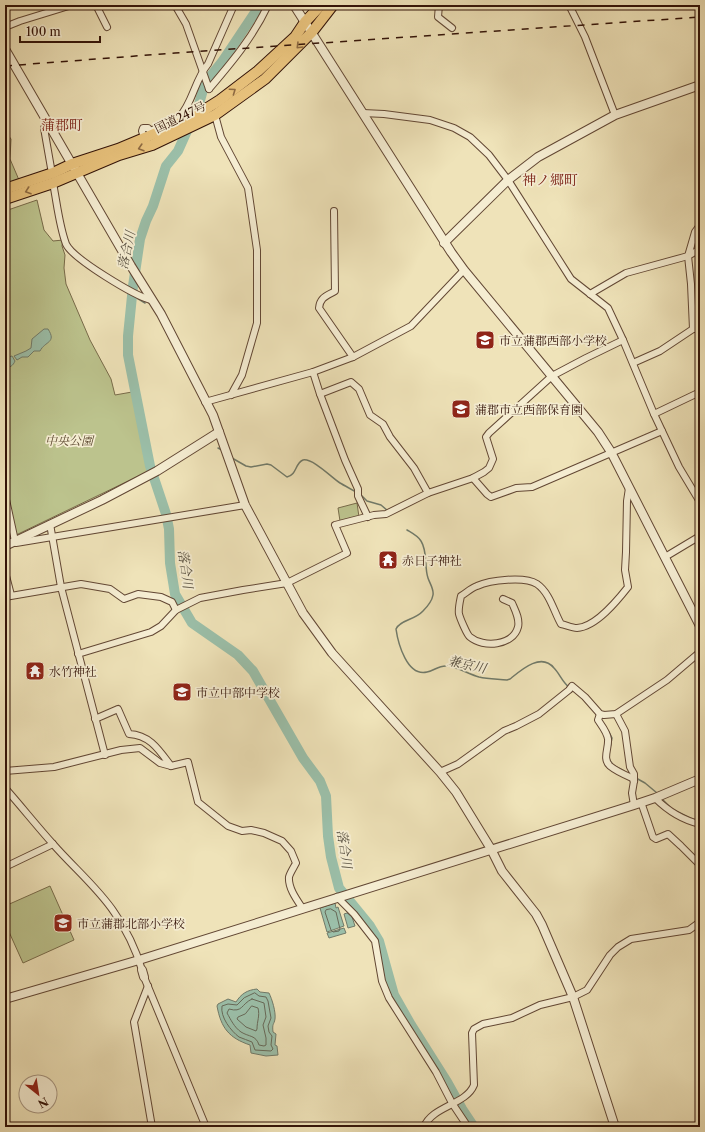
<svg xmlns="http://www.w3.org/2000/svg" width="705" height="1132" viewBox="0 0 705 1132" font-family="'Libre Caslon Text','Noto Serif JP',serif">
	<style>
		.green { fill: #bcc38d; stroke: #786b4a }
		.water { fill: #9bbfa9; stroke: #717a69 }
		.lines { fill: none; stroke-linecap: round; stroke-linejoin: round }
		.shore { stroke: #676958; stroke-width: 1 }
		.stream { stroke: #717a69; stroke-width: 1.5 }
		.river { stroke: #9bbfa9; stroke-width: 10 }
		.minor-casing { stroke: #624734; stroke-width: 8 }
		.tertiary-casing { stroke: #624734; stroke-width: 10 }
		.trunk-casing { stroke: #331308; stroke-width: 12 }
		.minor { stroke: #f5edd2; stroke-width: 6 }
		.tertiary { stroke: #f5edd2; stroke-width: 8 }
		.trunk { stroke: #e8c27c; stroke-width: 10 }
		.rail { stroke: #331308; stroke-width: 1.5; stroke-dasharray: 7 7; stroke-linecap: butt }
		.oneway { stroke: #8e6a42 }
		.labels { text-anchor: middle; dominant-baseline: central; stroke-width: 3.5; stroke-linejoin: round; paint-order: stroke }
		.street-label { font-size: 12px; fill: #331308; stroke: #f5edd2 }
		.poi-label { font-size: 12px; fill: #331308; stroke: #f5edd2; text-anchor: start }
		.park-label { font-size: 12px; font-style: italic; fill: #5c4830; stroke: #f5edd2 }
		.water-label { font-size: 13px; font-style: italic; fill: #574f40; stroke: #f5edd2 }
		.quarter-label { font-size: 14px; fill: #7a1f14; stroke: #f5edd2 }
	</style>
	<rect width="100%" height="100%" fill="#efe3b9"/>
	<filter id="stains"><feTurbulence type="fractalNoise" baseFrequency=".005" numOctaves="4"/><feColorMatrix values="0 0 0 0 .2 0 0 0 0 .09 0 0 0 0 .02 0 0 0 .5 -.17"/></filter>
	<radialGradient id="worn" r=".72"><stop offset=".6" stop-color="#630" stop-opacity="0"/><stop offset="1" stop-color="#630" stop-opacity=".3"/></radialGradient>
	<g class="green">
		<polygon points="8,135 11,139 10,159 19,180 5,185 5,139"/>
		<polygon points="37,200 44,230 53,241 63,240 62,246 65,255 64,268 66,284 90,340 111,379 115,395 132,392 136,397 148,454 149,471 16,535 5,479 5,211"/>
		<polygon points="357,503 359,517 340,521 338,508"/>
		<polygon points="50,886 74,940 23,963 5,923 5,906"/>
	</g>
	<g class="water">
		<path d="M44,329H48C57,343 45,341 40,351H34L28,357H22L17,360L14,356L26,351L31,348L32,339Z"/>
		<path d="M12,356L15,361C13,366 10,367 5,369V358Z"/>
		<polygon points="335,903 336,908 338,907 344,926 327,932 320,908"/>
		<polygon points="347,913 352,917 355,926 348,928 344,914"/>
		<polygon points="344,928 346,933 329,938 327,933"/>
		<path d="M257,989L260,992L269,993C272,999 276,1012 275,1019C274,1025 272,1023 273,1032L276,1034L275,1045L277,1046L278,1055L266,1056L251,1053L250,1045C229,1038 221,1028 217,1006L218,1004L228,999L236,1002C241,994 247,990 257,989Z"/>
	</g>
	<g class="lines">
		<g class="shore">
			<polygon points="331,909 336,912 340,929 339,931 333,932 331,930 325,912 326,910"/>
			<path d="M255,993L259,996L266,997L268,1001L271,1018L268,1026L269,1032L272,1036L271,1045L273,1049L271,1051L255,1050L252,1042C248,1040 243,1039 239,1037C231,1031 220,1017 222,1006L228,1004L237,1005L244,998Z"/>
			<path d="M252,999L264,1003L266,1017L263,1025L266,1038V1045L264,1046L259,1045C256,1035 249,1037 241,1032C234,1027 231,1020 227,1013L229,1009C243,1013 241,1004 252,999Z"/>
			<path d="M252,1006L258,1008C260,1016 257,1021 257,1029L256,1031L246,1027L237,1019L238,1017L245,1014Z"/>
		</g>
		<g class="stream">
			<polyline points="132,295 145,303"/>
			<polyline points="218,448 222,450"/>
			<path d="M232,458L246,466L251,467L267,464L271,465L287,477C297,475 295,463 303,460C313,458 332,478 340,483C345,486 351,489 356,492"/>
			<polyline points="360,494 367,501 381,505 388,511"/>
			<path d="M407,530C412,533 418,536 421,541C428,552 424,566 428,578C430,584 434,589 433,595C432,601 427,607 423,611C415,620 400,620 396,629C398,643 407,677 427,672C434,671 439,665 447,666C458,667 468,674 479,677C488,679 498,679 507,680L510,679C521,670 541,652 554,668C560,674 562,682 570,688"/>
			<polyline points="609,732 612,738 610,747"/>
			<polyline points="609,759 613,765 624,771"/>
			<polyline points="636,778 645,783 657,793"/>
			<polyline points="661,798 672,809 694,820"/>
		</g>
		<polyline class="river" points="260,5 222,62 205,83 199,104 178,151 166,166 153,206 146,221 140,239 133,286 128,336 128,355 150,466 166,514 169,529 170,563 175,594 192,623 238,655 253,671 303,758 320,781 326,796 328,836 331,857 339,888 370,926 379,941 394,995 411,1025 447,1082 462,1109 474,1127"/>
		<defs>
			<g id="minor">
				<polyline points="96,5 107,27"/>
				<polyline points="175,5 186,24 209,89"/>
				<polyline points="439,5 438,17 452,28"/>
				<polyline points="569,5 585,37 615,115"/>
				<polyline points="123,6 128,5"/>
				<polyline points="5,27 20,21 72,5"/>
				<path d="M209,89C232,62 253,37 268,5"/>
				<polyline points="363,113 384,114 430,120 454,128 470,137 489,155 508,180 571,279 608,308 623,340 654,414 679,467 700,502"/>
				<polyline points="215,115 221,137 248,188 257,250 257,323 242,375 231,395"/>
				<polyline points="47,124 44,128 51,168"/>
				<path d="M144,137L142,131L143,128H148L150,131C159,127 171,123 179,117C192,105 195,79 208,64L234,5"/>
				<path d="M53,183C57,203 59,225 66,244C73,259 135,296 151,300"/>
				<path d="M334,211L335,291C327,296 320,297 319,308L353,357"/>
				<polyline points="590,294 626,273 688,256 700,249"/>
				<polyline points="693,329 691,284 688,256 695,232 700,225"/>
				<polyline points="633,363 660,351 693,329 700,329"/>
				<polyline points="313,372 320,394 345,460 358,489 358,496 368,517"/>
				<polyline points="320,394 351,382 359,389 370,415 383,424 390,437 414,468 428,493"/>
				<polyline points="205,402 313,372 353,357 411,326 464,270"/>
				<polyline points="654,414 700,392"/>
				<polyline points="473,478 487,494 491,497 516,488 532,487 662,431"/>
				<polyline points="5,495 15,541"/>
				<polyline points="50,524 61,587 105,755"/>
				<polyline points="16,543 245,505"/>
				<polyline points="665,557 700,536"/>
				<polyline points="5,572 11,595"/>
				<polyline points="5,597 81,584 110,589 124,599 138,594 161,597 172,602 176,610"/>
				<path d="M503,599L512,603C515,610 520,619 518,627C513,646 483,648 470,637C467,635 460,618 459,614C458,609 460,601 461,596C466,593 471,588 477,586C490,580 525,576 537,584C550,593 554,612 561,624C566,625 572,628 577,628C596,627 617,601 628,587L625,570L626,552L627,501L629,488"/>
				<polyline points="78,654 151,632 161,626 176,610 200,598 243,590 287,583 347,553 335,525 374,515 386,514 428,493 473,478 484,472 489,468 493,459 486,437 489,433 552,376 586,358 623,340"/>
				<path d="M600,714L598,720C602,726 607,732 608,739C609,748 602,759 610,766C616,771 625,775 632,778L634,781"/>
				<polyline points="616,714 625,731 630,767 634,774 634,781 632,793 634,805"/>
				<path d="M95,719L118,709L129,734C150,735 159,750 171,766"/>
				<path d="M5,771L54,767L121,750L140,748L160,763L171,766L188,762L198,802L228,826L242,831L251,830L264,833L282,841L291,851L296,863C294,867 290,873 289,877C288,888 297,900 303,909"/>
				<polyline points="440,772 458,764 504,731 516,726 539,714 569,690 572,686 585,697 600,714 604,715 616,714 667,680 700,652"/>
				<path d="M5,788C21,806 36,825 53,844C72,866 98,888 114,912C126,929 136,950 142,970"/>
				<path d="M655,798C668,811 682,820 700,824"/>
				<polyline points="641,802 653,837 656,839 668,834 681,846 700,865"/>
				<polyline points="5,867 53,844"/>
				<polyline points="337,897 354,914 375,941 382,981 389,998 436,1072 452,1103 468,1127"/>
				<polyline points="144,977 206,1127"/>
				<polyline points="148,986 134,1022 152,1127"/>
				<path d="M424,1127C432,1106 466,1105 474,1085L472,1033L474,1029L483,1024L512,1018L540,1005L573,997L587,990L610,955L618,947L631,939L689,930L700,922"/>
			</g>
			<g id="tertiary">
				<polyline points="294,5 451,252 464,270 598,432 611,452 700,626"/>
				<polyline points="5,49 131,266 161,314 213,415 245,505 303,613 332,653 440,772 456,792 491,849 502,871 536,914 542,925 573,997 615,1127"/>
				<polyline points="444,243 508,180 538,157 615,115 700,85"/>
				<polyline points="5,546 102,500 157,471 219,432"/>
				<polyline points="142,970 144,977"/>
				<polyline points="5,999 139,960 634,805 655,798 700,779"/>
			</g>
			<g id="trunk">
				<polyline points="5,189 53,173 72,164 118,149 180,123 201,112 220,100 258,71 295,37 305,22 321,5"/>
				<polyline points="5,199 53,183 119,155 152,145 215,115 265,79 312,32 333,5"/>
			</g>
		</defs>
		<use href="#minor" class="minor-casing"/>
		<use href="#tertiary" class="tertiary-casing"/>
		<use href="#trunk" class="trunk-casing"/>
		<use href="#minor" class="minor"/>
		<use href="#tertiary" class="tertiary"/>
		<use href="#trunk" class="trunk"/>
		<polyline class="rail" points="5,66 175,53 700,17"/>
	</g>
	<defs><path id="oneway-chevron" d="M-2-3.5L2.5 0L-2 3.5" fill="none" stroke-width="1.6" stroke-linecap="round" stroke-linejoin="round"/></defs>
	<g class="oneway">
		<use href="#oneway-chevron" transform="translate(299 46) rotate(135)"/>
		<use href="#oneway-chevron" transform="translate(233 91) rotate(-35)"/>
		<use href="#oneway-chevron" transform="translate(141 148) rotate(163)"/>
		<use href="#oneway-chevron" transform="translate(28 191) rotate(161)"/>
	</g>
	<defs>
		<symbol id="school-square" viewBox="-11 -11 22 22"><rect x="-9" y="-9" width="18" height="18" rx="4" fill="#8f2418" stroke="#f5edd2"/><path d="M0-5L7-2L0 1L-7-2ZM-4 1L0 2.5L4 1V4Q0 6-4 4Z" fill="#fff"/></symbol>
		<symbol id="temple-square" viewBox="-11 -11 22 22"><rect x="-9" y="-9" width="18" height="18" rx="4" fill="#8f2418" stroke="#f5edd2"/><path d="M0-6L5-2H3V0L6.5 2.5H4V6H1.5V3h-3V6H-4V2.5H-6.5L-3 0V-2H-5Z" fill="#fff"/></symbol>
	</defs>
	<g fill-rule="evenodd">
		<use href="#school-square" x="474" y="329" width="22" height="22"/>
		<use href="#school-square" x="450" y="398" width="22" height="22"/>
		<use href="#temple-square" x="377" y="549" width="22" height="22"/>
		<use href="#temple-square" x="24" y="660" width="22" height="22"/>
		<use href="#school-square" x="171" y="681" width="22" height="22"/>
		<use href="#school-square" x="52" y="912" width="22" height="22"/>
	</g>
	<g class="labels">
		<g class="street-label">
			<text transform="translate(180 117) rotate(-26)">国道247号</text>
		</g>
		<g class="poi-label">
			<text x="499" y="340">市立蒲郡西部小学校</text>
			<text x="475" y="409">蒲郡市立西部保育園</text>
			<text x="402" y="560">赤日子神社</text>
			<text x="49" y="671">水竹神社</text>
			<text x="196" y="692">市立中部中学校</text>
			<text x="77" y="923">市立蒲郡北部小学校</text>
		</g>
		<g class="park-label">
			<text x="69" y="440">中央公園</text>
		</g>
		<g class="water-label">
			<text transform="translate(126 250) rotate(-78)">落合川</text>
			<text transform="translate(186 569) rotate(82)">落合川</text>
			<text transform="translate(467 664) rotate(13)">兼京川</text>
			<text transform="translate(345 849) rotate(82)">落合川</text>
		</g>
		<g class="quarter-label">
			<text x="62" y="125">蒲郡町</text>
			<text x="550" y="180">神ノ郷町</text>
		</g>
	</g>
	<rect width="705" height="1132" fill="none" stroke="#efe3b9" stroke-width="20"/>
	<rect x="6" y="6" width="693" height="1120" fill="none" stroke="#331308" stroke-width="2"/>
	<rect x="10" y="10" width="685" height="1112" fill="none" stroke="#331308"/>
	<g transform="translate(38 1094) rotate(150)"><circle r="19" fill="#f5edd2" stroke="#a79681"/>
	<path d="M0-3L7 15L0 10L-7 15Z" fill="#8f2418"/>
	<text y="-6" font-size="11" font-weight="bold" text-anchor="middle" fill="#331308">N</text>
	</g>
	<path d="M20 36v6h80v-6" fill="none" stroke="#331308" stroke-width="2"/>
	<text x="26" y="36" font-size="12" fill="#331308" stroke="#f5edd2" stroke-width="3" paint-order="stroke">100 m</text>
	<rect width="100%" height="100%" filter="url(#stains)"/>
	<rect width="100%" height="100%" fill="url(#worn)"/>
</svg>
